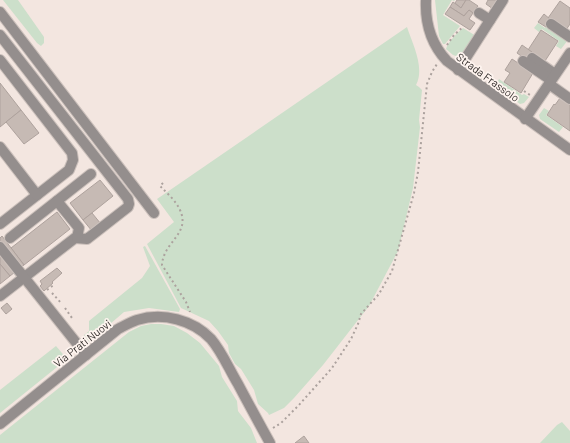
<svg xmlns="http://www.w3.org/2000/svg" width="570" height="443" viewBox="0 0 570 443" font-family="Barlow,sans-serif">
	<style>
		.green { fill: #ccdfca }
		.building { fill: #c6bab4; stroke: #aea29d }
		.lines { fill: none; stroke-linecap: round; stroke-linejoin: round }
		.minor-casing { stroke: #ccc1bc; stroke-width: 12 }
		.path { stroke: #aca29e; stroke-width: 2; stroke-dasharray: 2 3; stroke-linecap: butt }
		.minor { stroke: #948e8d; stroke-width: 10 }
		.labels { text-anchor: middle; dominant-baseline: central; stroke-width: 3.5; stroke-linejoin: round; paint-order: stroke }
		.street-label { font-size: 11px; fill: #322d2b; stroke: #fef4ef }
	</style>
	<rect width="100%" height="100%" fill="#f3e6e0"/>
	<g class="green">
		<polygon points="3,0 18,0 44,37 44,43 41,46 37,43"/>
		<polygon points="435,0 455,0 454,1 452,0 443,15 460,26 445,44 443,44 439,36"/>
		<polygon points="538,23 545,28 547,25 568,40 561,49 556,46 559,41 542,29 539,32 534,28"/>
		<path d="M407,27C413,45 425,68 416,85L419,87L422,90L419,120L420,127L413,188L398,251L369,306L323,365L294,398L284,408L269,415L268,413L258,404L254,390L241,369L235,364L229,353L228,345L218,331L209,321L181,308L147,244L174,222L157,199Z"/>
		<path d="M463,28L476,36L459,57L453,55L446,49C448,42 457,33 463,28Z"/>
		<polygon points="499,79 522,95 524,94 529,97 524,103 520,104 495,86"/>
		<polygon points="544,108 549,111 546,115 563,127 559,132 540,119 539,115"/>
		<polygon points="145,246 180,309 179,312 149,308 124,312 89,342 84,335 89,331 89,321 142,278 150,266 143,247"/>
		<polygon points="151,324 161,324 174,326 187,333 200,343 219,366 222,377 237,401 238,411 251,428 257,443 0,443 0,435 129,332 141,326"/>
		<polygon points="56,346 67,359 0,413 0,390"/>
		<polygon points="562,422 570,431 570,443 540,443 557,425"/>
	</g>
	<g class="building">
		<polygon points="457,0 466,0 461,8 455,3"/>
		<polygon points="466,0 469,0 478,6 473,13 469,10 464,16 450,7 453,2 461,8"/>
		<polygon points="488,0 498,0 493,9 486,4"/>
		<polygon points="560,1 570,8 570,24 566,30 548,18"/>
		<polygon points="450,7 464,16 469,10 473,13 469,19 475,23 470,30 445,14"/>
		<polygon points="544,14 551,20 546,27 538,22"/>
		<polygon points="541,30 558,41 545,61 528,50"/>
		<polygon points="522,45 532,52 527,60 517,53"/>
		<polygon points="512,59 533,73 521,93 504,82 510,73 505,70"/>
		<polygon points="0,83 21,110 0,127"/>
		<polygon points="560,98 570,105 570,131 547,115 554,104 555,105"/>
		<polygon points="21,110 39,133 24,144 6,122"/>
		<polygon points="100,180 113,196 83,220 70,203"/>
		<polygon points="57,212 70,229 24,265 11,248"/>
		<polygon points="92,213 101,224 92,231 83,220"/>
		<polygon points="2,236 24,265 10,276 0,264 0,238"/>
		<polygon points="0,264 10,276 0,284"/>
		<polygon points="57,268 62,273 52,282 53,283 44,291 40,286 42,284 40,281"/>
		<polygon points="7,303 12,309 6,314 1,308"/>
		<polygon points="304,436 309,443 295,443"/>
	</g>
	<g class="lines">
		<defs>
			<g id="minor">
				<path d="M426,0C425,23 431,44 447,61L570,150"/>
				<polyline points="0,12 154,213"/>
				<polyline points="479,13 490,20"/>
				<polyline points="551,24 570,37"/>
				<polyline points="0,35 128,199 129,204 128,207 87,239 75,238 0,296"/>
				<polyline points="532,58 555,74"/>
				<polyline points="0,60 72,153 73,160 69,170 0,224"/>
				<polyline points="523,61 551,80"/>
				<polyline points="458,70 503,0"/>
				<polyline points="549,84 570,99"/>
				<polyline points="525,119 570,53"/>
				<polyline points="0,147 37,195"/>
				<polyline points="57,201 79,228 77,238"/>
				<polyline points="10,238 91,174"/>
				<polyline points="0,247 86,355"/>
				<path d="M0,424L118,329C124,326 131,322 137,320C163,312 193,320 211,339C222,352 229,369 238,384C248,403 259,423 270,443"/>
			</g>
		</defs>
		<use href="#minor" class="minor-casing"/>
		<g class="path">
			<polyline points="447,45 454,35 463,27"/>
			<polyline points="524,91 530,95"/>
			<path d="M163,183L160,186C167,193 176,201 180,210C191,234 163,242 162,265L186,302L190,312"/>
			<polyline points="47,290 55,284"/>
			<polyline points="52,293 62,304"/>
			<polyline points="65,308 72,318"/>
			<polyline points="273,428 281,423 299,405 332,368 351,339 358,324 361,314 379,294 392,271 414,193 418,172 427,84 432,72 437,64"/>
		</g>
		<use href="#minor" class="minor"/>
	</g>
	<g class="labels">
		<g class="street-label">
			<text transform="translate(488 77) rotate(36)">Strada Frassolo</text>
			<text transform="translate(82 343) rotate(-38)">Via Prati Nuovi</text>
		</g>
	</g>
</svg>
